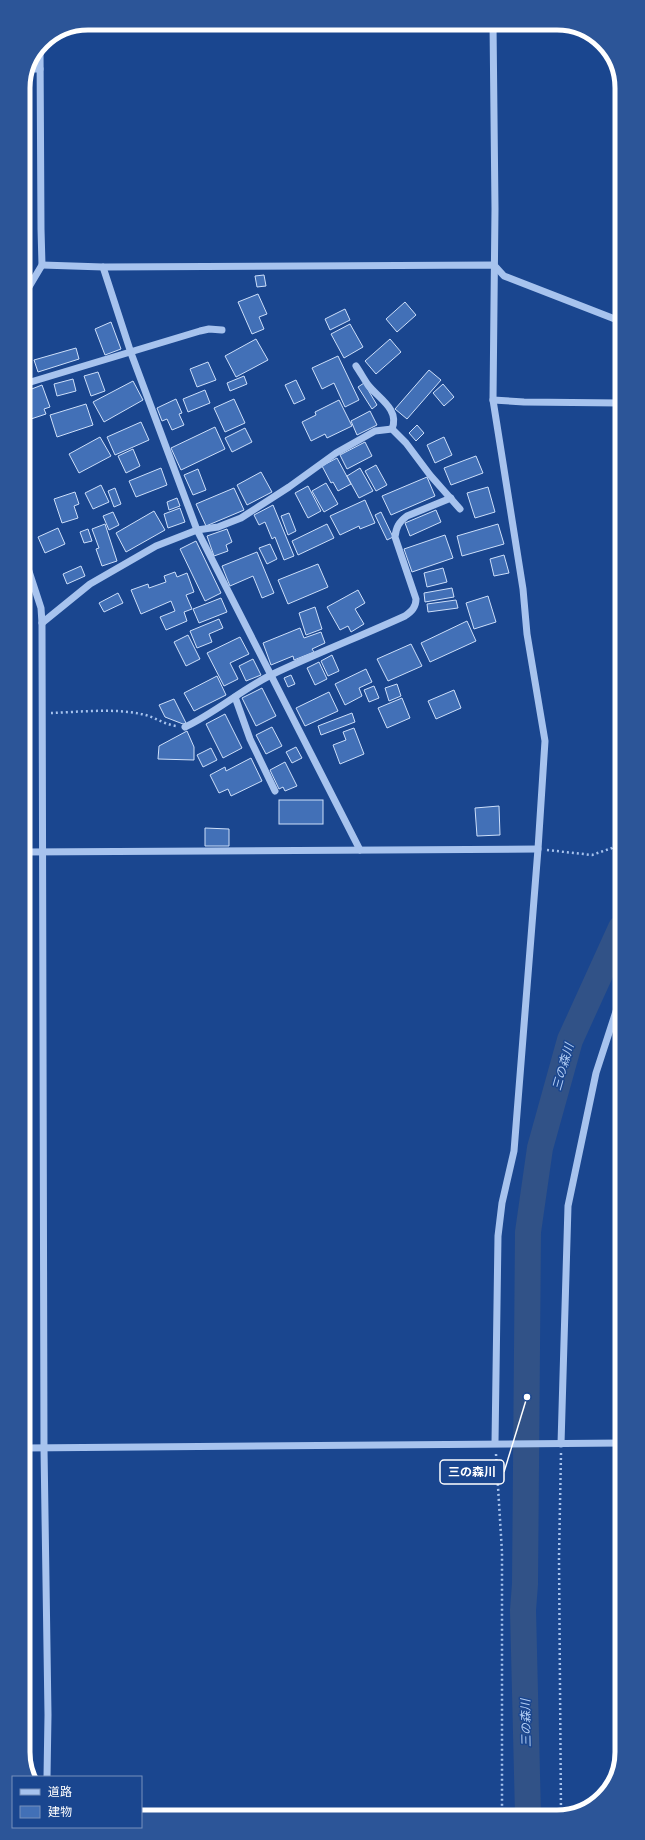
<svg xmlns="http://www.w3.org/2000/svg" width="645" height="1840" viewBox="0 0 645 1840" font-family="'Space Grotesk','Noto Sans JP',sans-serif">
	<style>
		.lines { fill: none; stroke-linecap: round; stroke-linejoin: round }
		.river { stroke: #315287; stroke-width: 26 }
		.building { fill: #4270b7; stroke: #cddffa }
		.path { stroke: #a7c3ee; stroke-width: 2.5; stroke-dasharray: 2 3; stroke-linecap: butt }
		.minor { stroke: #a7c3ee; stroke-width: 7 }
		.labels { text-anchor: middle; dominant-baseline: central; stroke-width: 3; stroke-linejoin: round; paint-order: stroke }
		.water-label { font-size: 12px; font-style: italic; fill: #b3cef5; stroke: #1a468f }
		.rim { fill: none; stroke: #fff; stroke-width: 5 }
		.leader { fill: none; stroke: #fff; stroke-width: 1.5 }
		.callout-dot { fill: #fff; stroke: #1a468f; stroke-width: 1.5 }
		.callout { fill: #1a468f; stroke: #fff; stroke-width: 1.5 }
		.callout-label { font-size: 12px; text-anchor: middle; font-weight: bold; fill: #fff }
	</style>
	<rect width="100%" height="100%" fill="#1a468f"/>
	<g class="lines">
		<polyline class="river" points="528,1815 523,1610 525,1584 528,1232 540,1148 570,1040 621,928"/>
	</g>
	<g class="building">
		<polygon points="264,275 266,286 257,287 255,276"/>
		<polygon points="258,294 267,314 259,317 264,329 252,334 238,302"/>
		<polygon points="405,302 416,315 397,332 386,319"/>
		<polygon points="345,309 350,320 330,330 325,319"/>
		<polygon points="111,322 121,349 105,355 95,329"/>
		<polygon points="350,324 363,347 344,358 331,334"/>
		<polygon points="256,339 268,360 236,377 225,356"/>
		<polygon points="390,339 401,352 376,374 365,361"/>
		<polygon points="76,348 79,359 38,372 34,360"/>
		<polygon points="338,356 359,400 345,407 334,383 322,389 312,368"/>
		<polygon points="208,362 216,380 197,387 190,369"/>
		<polygon points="429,370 441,380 407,419 395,409"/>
		<polygon points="98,372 105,391 91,396 84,376"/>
		<polygon points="244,376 247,384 230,391 227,383"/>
		<polygon points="73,379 76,391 57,396 54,384"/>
		<polygon points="296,380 305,399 294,404 285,385"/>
		<polygon points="133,381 143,400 104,422 93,402"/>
		<polygon points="364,383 377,405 372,409 358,387"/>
		<polygon points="443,384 454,397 444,406 433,393"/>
		<polygon points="42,385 50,407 44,409 46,414 31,419 24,400 24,392"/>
		<polygon points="205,390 210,403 188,412 183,399"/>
		<polygon points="176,399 182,413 179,414 184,425 172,430 167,419 162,421 157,408"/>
		<polygon points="234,399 245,423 225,432 214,408"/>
		<polygon points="339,400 352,426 327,438 325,434 311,441 302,422 316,415 315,412"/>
		<polygon points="86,404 93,425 57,437 50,415"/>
		<polygon points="24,409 29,425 24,427"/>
		<polygon points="370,411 377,425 357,435 351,421"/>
		<polygon points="141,422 149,440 115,455 107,437"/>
		<polygon points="417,425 424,433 416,441 409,433"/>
		<polygon points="215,427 225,449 181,470 171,448"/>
		<polygon points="245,428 252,442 232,452 225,438"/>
		<polygon points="100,437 111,456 79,473 69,454"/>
		<polygon points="444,437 452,455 435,463 427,445"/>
		<polygon points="365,442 372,456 347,469 340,455"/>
		<polygon points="133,449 140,466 126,473 118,456"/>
		<polygon points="476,456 483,473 451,485 444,468"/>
		<polygon points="337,458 351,484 338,491 333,482 331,483 322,466"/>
		<polygon points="376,465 387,485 376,491 365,471"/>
		<polygon points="161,468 167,485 136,497 129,481"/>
		<polygon points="360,468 373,491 359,498 347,476"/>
		<polygon points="198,469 206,490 193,495 184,475"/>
		<polygon points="261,472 272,492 247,505 237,485"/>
		<polygon points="427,477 435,496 391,515 382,496"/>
		<polygon points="326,483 338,504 324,512 312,491"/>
		<polygon points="101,485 109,502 93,509 85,493"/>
		<polygon points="308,486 321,511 308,518 295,493"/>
		<polygon points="488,487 495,512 475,518 467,493"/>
		<polygon points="115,488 121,504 114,507 108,491"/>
		<polygon points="234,488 244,510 206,526 196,504"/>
		<polygon points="75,492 79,504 74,506 78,518 62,523 54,499"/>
		<polygon points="177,498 180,506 169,510 167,502"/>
		<polygon points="365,500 375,523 360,529 359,526 340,535 330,516"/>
		<polygon points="273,505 294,556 284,560 275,537 272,539 265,522 259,525 254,515"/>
		<polygon points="180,508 185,522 168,528 164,514"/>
		<polygon points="436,510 441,522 410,536 405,523"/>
		<polygon points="154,511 165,530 126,552 116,533"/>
		<polygon points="113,512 119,525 109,530 103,516"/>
		<polygon points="381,512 393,537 387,540 375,515"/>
		<polygon points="289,513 296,531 288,535 281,516"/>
		<polygon points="105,524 117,561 102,566 96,549 99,548 92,529"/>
		<polygon points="327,524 334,538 298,555 292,541"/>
		<polygon points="498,524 504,544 462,556 457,536"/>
		<polygon points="58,528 65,544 45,553 38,537"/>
		<polygon points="88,529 92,541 84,543 80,532"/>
		<polygon points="227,529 232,542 226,545 228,551 214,556 207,536"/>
		<polygon points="445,535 453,558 412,572 404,549"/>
		<polygon points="196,541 221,593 205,601 180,549"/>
		<polygon points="270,544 277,559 267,564 259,548"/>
		<polygon points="257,552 274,593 262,598 253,576 230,586 222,566"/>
		<polygon points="504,555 509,573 494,576 490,559"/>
		<polygon points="318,564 328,587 288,604 278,580"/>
		<polygon points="81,566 85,576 67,584 63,574"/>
		<polygon points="443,568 447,582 427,587 424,573"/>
		<polygon points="175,572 177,577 187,573 194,592 186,595 192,609 184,612 187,621 166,630 160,617 175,611 171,601 141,614 131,590 148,584 149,588 166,582 164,576"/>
		<polygon points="452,588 454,597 425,602 424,593"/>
		<polygon points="358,590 365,603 355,609 364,624 351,632 348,626 340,630 327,607"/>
		<polygon points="118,593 123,603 104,612 99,603"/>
		<polygon points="488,596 496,622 474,629 466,603"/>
		<polygon points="221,598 227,612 199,623 193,609"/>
		<polygon points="456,600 458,608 428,612 427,604"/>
		<polygon points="315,607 322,629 306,635 299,613"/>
		<polygon points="219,619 223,628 209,634 212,642 197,648 190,631"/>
		<polygon points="467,621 476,641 430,662 421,643"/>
		<polygon points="300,628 304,638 321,632 325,643 312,649 314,652 294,660 293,656 271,665 263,643"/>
		<polygon points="188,635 200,659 186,666 174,642"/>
		<polygon points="240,637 249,654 230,663 238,679 224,686 207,653"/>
		<polygon points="411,644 422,666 388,681 377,659"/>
		<polygon points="332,655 339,671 328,676 321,661"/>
		<polygon points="253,659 261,675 246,681 239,666"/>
		<polygon points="319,662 327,679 315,685 307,668"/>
		<polygon points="366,669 372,682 359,688 362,696 345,705 335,684"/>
		<polygon points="291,675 295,684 288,687 284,678"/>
		<polygon points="217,676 226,695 194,711 184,693"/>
		<polygon points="397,684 401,696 389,701 385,688"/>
		<polygon points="374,686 379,698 369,702 364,690"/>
		<polygon points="262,688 276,716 256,726 242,698"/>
		<polygon points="454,690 461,708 436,719 428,701"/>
		<polygon points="329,692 338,711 305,726 296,708"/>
		<polygon points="402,698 410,718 387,728 378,708"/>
		<polygon points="174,699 186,723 183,724 165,717 159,705"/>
		<polygon points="352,713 355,722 321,735 318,726"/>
		<polygon points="225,714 242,748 223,758 206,724"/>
		<polygon points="272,727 282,746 266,754 256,735"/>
		<polygon points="354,728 364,754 340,764 333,745 346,740 343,732"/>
		<polygon points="187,731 194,747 194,760 158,759 159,746"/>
		<polygon points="296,747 302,758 292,763 286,752"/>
		<polygon points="211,748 217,760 203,767 197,755"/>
		<polygon points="251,758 262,781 231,796 228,789 219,793 210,775 225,767 226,771"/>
		<polygon points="285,762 297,786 285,791 283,787 279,789 270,770"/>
		<rect x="279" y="800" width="44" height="24"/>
		<polygon points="499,806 500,835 477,836 475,808"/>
		<polygon points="205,828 229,829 229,846 205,846"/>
	</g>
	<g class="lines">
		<g class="path">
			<path d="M51,713C79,712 113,708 141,714C153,716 163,724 176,726"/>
			<polyline points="547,850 592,855 612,848 621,833"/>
			<polyline points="561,1453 559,1557 561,1815"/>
			<polyline points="496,1454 502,1552 502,1815"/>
		</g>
		<g class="minor">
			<polyline points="493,23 495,209 493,400 523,589 527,634 545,741 538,849 514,1151 502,1203 498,1236 495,1443"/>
			<polyline points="30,69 40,69"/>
			<polyline points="42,265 103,267 494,265 504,276 620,321"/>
			<polyline points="103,267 131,353 197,530 360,850"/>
			<polyline points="23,297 42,265 41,229 40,47"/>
			<path d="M356,366C360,372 364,379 368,385C378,398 400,409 392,429"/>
			<polyline points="24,384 200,331 209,329 222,330"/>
			<polyline points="493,400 524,402 620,403"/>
			<polyline points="24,556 41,608 42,623 44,1448 48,1715 47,1777"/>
			<polyline points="42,623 90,584 156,546 197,530 218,527 241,518 289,487 336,453 375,431 392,429 406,443 430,475 460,509"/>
			<polyline points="235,697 250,739 275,791"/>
			<path d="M185,727C215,713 241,690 271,675C315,654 361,636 405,616C412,611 416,607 416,599L395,537C396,527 399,522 407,516L451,498"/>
			<polyline points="24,852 538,849"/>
			<polyline points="561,1444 568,1206 596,1073 621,996"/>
			<polyline points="25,1448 622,1443"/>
		</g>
	</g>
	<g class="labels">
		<g class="water-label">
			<text transform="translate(563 1067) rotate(-74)">三の森川</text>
			<text transform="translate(526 1723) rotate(-91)">三の森川</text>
		</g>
	</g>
	<path d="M0 0H645V1840H0ZM88 30H557A58 58 0 0 1 615 88V1752A58 58 0 0 1 557 1810H88A58 58 0 0 1 30 1752V88A58 58 0 0 1 88 30Z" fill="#2c5598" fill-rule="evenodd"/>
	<path class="rim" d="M88 30H557A58 58 0 0 1 615 88V1752A58 58 0 0 1 557 1810H88A58 58 0 0 1 30 1752V88A58 58 0 0 1 88 30Z"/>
	<path class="leader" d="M527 1397L504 1472"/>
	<circle class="callout-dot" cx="527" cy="1397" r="4"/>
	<rect class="callout" x="440" y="1460" width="64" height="24" rx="4"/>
	<g class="callout-label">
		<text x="472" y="1476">三の森川</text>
	</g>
	<rect x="12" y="1776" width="130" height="52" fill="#1a468f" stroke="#7690bc"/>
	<rect x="20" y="1789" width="20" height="6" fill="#a7c3ee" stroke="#7690bc"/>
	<text x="48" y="1796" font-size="12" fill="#ffffff">道路</text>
	<rect x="20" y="1806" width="20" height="12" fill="#4270b7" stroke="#7690bc"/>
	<text x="48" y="1816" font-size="12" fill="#ffffff">建物</text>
</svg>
